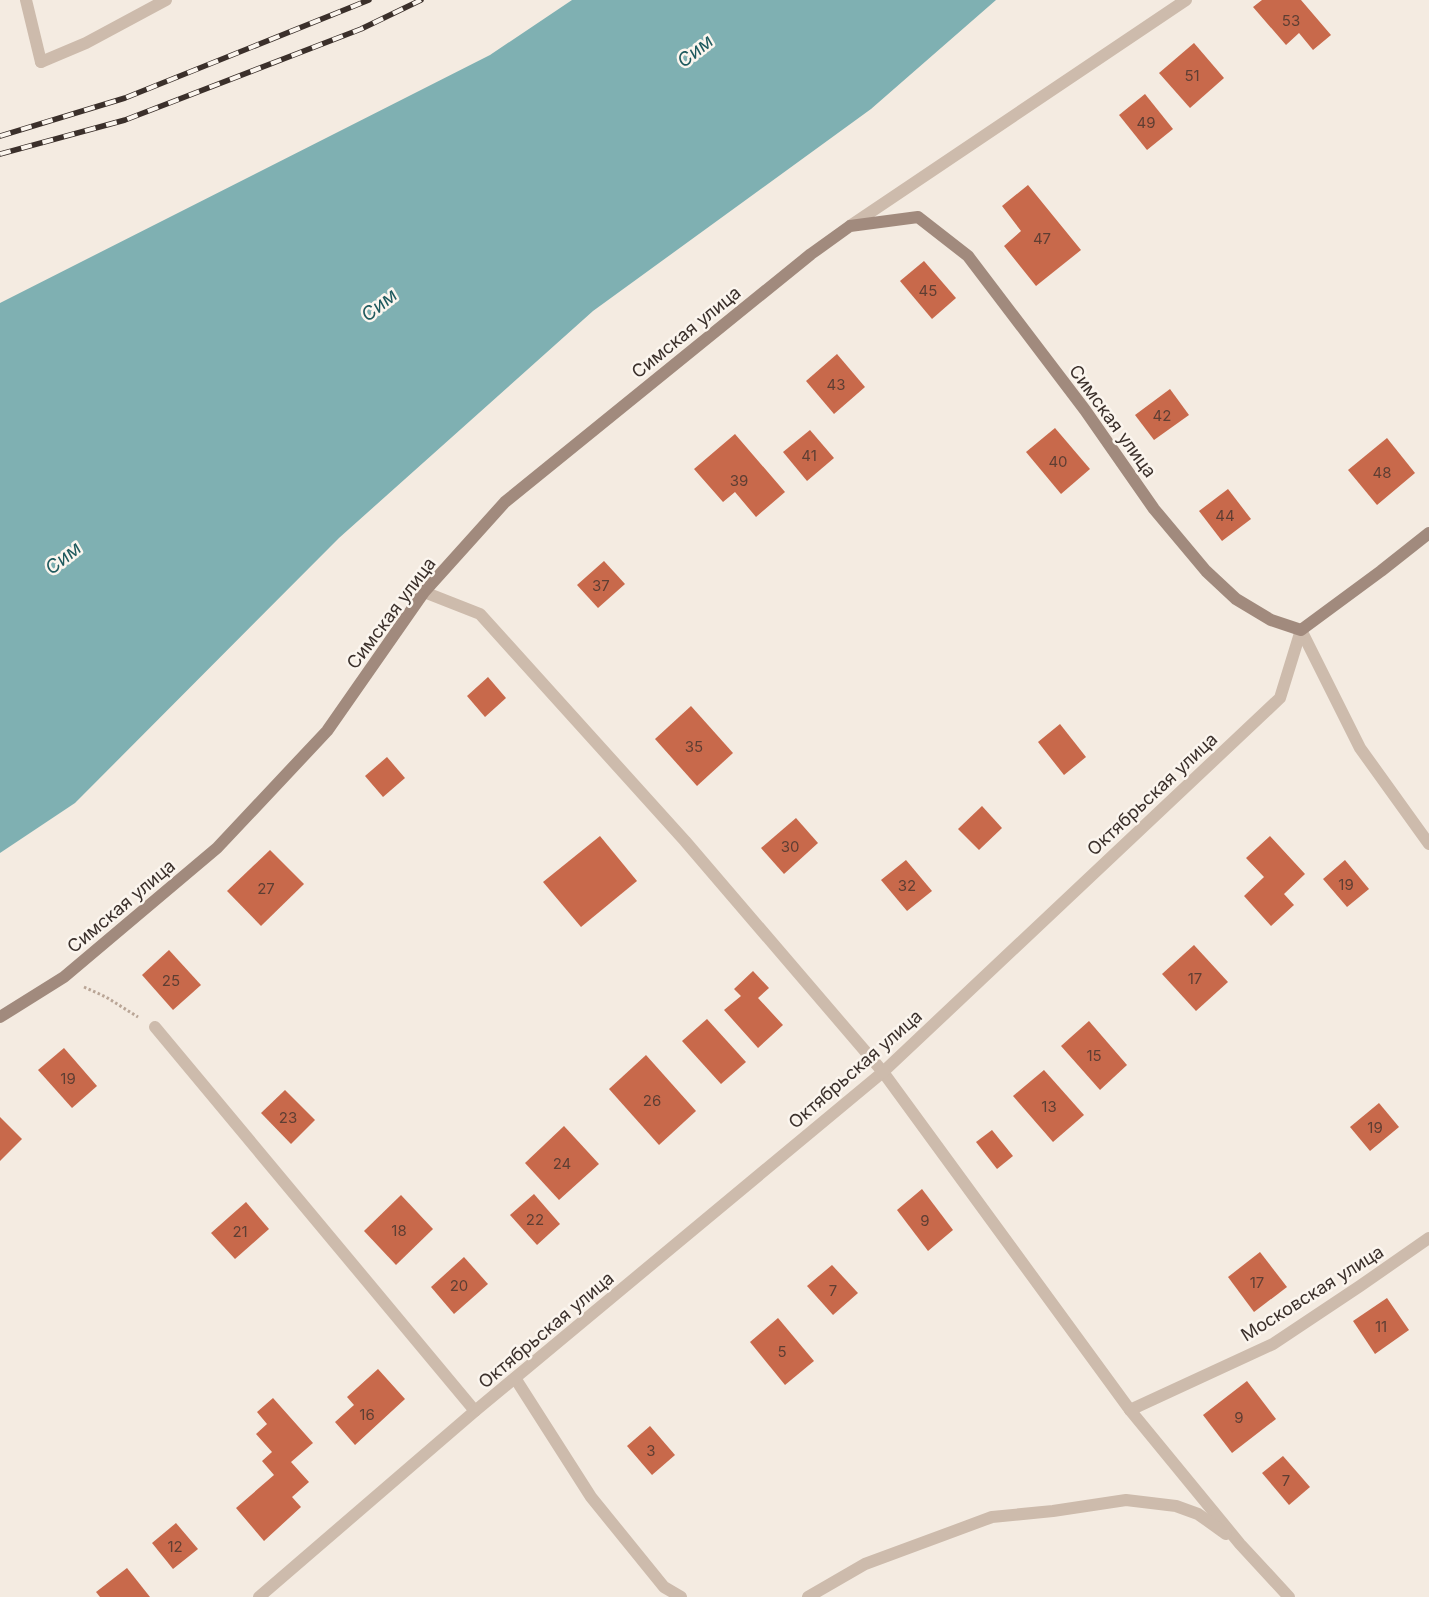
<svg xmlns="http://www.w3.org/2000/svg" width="1429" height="1597" viewBox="0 0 1429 1597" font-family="Inter,sans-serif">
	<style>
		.water { fill: #7fb0b2 }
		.building { fill: #c8694b }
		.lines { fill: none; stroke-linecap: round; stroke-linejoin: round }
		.path { stroke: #b9a596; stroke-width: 3; stroke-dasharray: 2.5 2.5; stroke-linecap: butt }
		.lane { stroke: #cdbbac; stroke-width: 12 }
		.street { stroke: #cdbbac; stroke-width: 12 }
		.secondary { stroke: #a18a7d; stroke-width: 12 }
		.rail-casing { stroke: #3b302b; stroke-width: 5.5 }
		.rail { stroke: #fbf5ee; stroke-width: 4; stroke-dasharray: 11; stroke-linecap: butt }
		.labels { text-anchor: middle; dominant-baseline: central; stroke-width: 5; stroke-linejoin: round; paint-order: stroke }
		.number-label { font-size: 15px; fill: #5e3e33 }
		.street-label { font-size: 18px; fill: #3b302b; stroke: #fbf5ee }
		.water-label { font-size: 19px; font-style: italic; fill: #1f5a5e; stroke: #fbf5ee }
	</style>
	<rect width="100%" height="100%" fill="#f4ebe1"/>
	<polygon class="water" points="572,0 996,0 871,109 593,311 339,538 75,803 0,853 0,303 490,55"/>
	<g class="building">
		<polygon points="1262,0 1301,0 1331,35 1313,50 1299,33 1286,45 1253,7"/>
		<polygon points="1194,43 1224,78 1190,108 1159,73"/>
		<polygon points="1145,94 1173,129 1147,150 1119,115"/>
		<polygon points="1028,185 1081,250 1036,286 1004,246 1021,231 1002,206"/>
		<polygon points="924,261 956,298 932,319 900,281"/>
		<polygon points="837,354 865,387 834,414 806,381"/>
		<polygon points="1170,389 1189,415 1154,440 1135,415"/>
		<polygon points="1055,428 1090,469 1061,494 1026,452"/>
		<polygon points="810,430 834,458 807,481 783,452"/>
		<polygon points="735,434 785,492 756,517 735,492 723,502 694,469"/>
		<polygon points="1387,438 1415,473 1377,505 1348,470"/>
		<polygon points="1228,489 1251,519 1222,541 1199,511"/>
		<polygon points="604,561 625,584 598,608 577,585"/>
		<polygon points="488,677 506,698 485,717 467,696"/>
		<polygon points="691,706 733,753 697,786 655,739"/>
		<polygon points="1060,724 1086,757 1064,775 1038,742"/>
		<polygon points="387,757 405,778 383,797 365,776"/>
		<polygon points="982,806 1002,828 979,850 958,829"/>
		<polygon points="796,818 818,843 784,874 761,848"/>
		<polygon points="600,836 637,881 581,927 543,882"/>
		<polygon points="1270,836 1305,874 1284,894 1294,905 1271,926 1244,896 1264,877 1246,858"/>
		<polygon points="270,850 304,884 261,926 227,891"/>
		<polygon points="906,860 932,891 907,911 881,880"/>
		<polygon points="1345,860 1369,889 1347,907 1323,879"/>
		<polygon points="1194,945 1228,982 1196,1011 1162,974"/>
		<polygon points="169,950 201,985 173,1010 142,975"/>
		<polygon points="753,971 769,988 758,998 783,1025 758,1048 724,1010 741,996 734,989"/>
		<polygon points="707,1019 746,1062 721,1084 682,1041"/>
		<polygon points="1089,1021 1127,1065 1100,1090 1061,1046"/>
		<polygon points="64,1048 97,1086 72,1108 38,1070"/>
		<polygon points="646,1055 696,1111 659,1145 609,1089"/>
		<polygon points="1044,1070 1084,1115 1053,1142 1013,1096"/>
		<polygon points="285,1090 315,1120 291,1144 261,1113"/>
		<polygon points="1379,1103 1399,1127 1370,1151 1350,1127"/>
		<polygon points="0,1117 22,1139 0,1161"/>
		<polygon points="564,1126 599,1164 559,1200 525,1163"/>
		<polygon points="992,1130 1013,1156 997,1169 976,1142"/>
		<polygon points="922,1189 953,1230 928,1251 897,1210"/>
		<polygon points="534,1194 560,1224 537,1245 510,1215"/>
		<polygon points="401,1195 433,1229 396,1265 364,1231"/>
		<polygon points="246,1202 269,1229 235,1259 211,1233"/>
		<polygon points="1260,1252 1287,1287 1254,1312 1228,1277"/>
		<polygon points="464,1257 488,1284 454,1314 431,1287"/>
		<polygon points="832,1265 858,1293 833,1315 807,1286"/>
		<polygon points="1387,1298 1409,1330 1375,1354 1353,1321"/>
		<polygon points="778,1318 814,1361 785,1385 750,1342"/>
		<polygon points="378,1369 405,1399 355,1445 335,1422 354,1405 347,1397"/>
		<polygon points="1247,1381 1276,1419 1232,1453 1203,1415"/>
		<polygon points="273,1398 313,1443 291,1462 309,1482 292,1497 301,1507 264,1541 236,1508 274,1475 262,1461 272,1452 256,1434 267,1424 257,1412"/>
		<polygon points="650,1426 675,1455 652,1475 627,1446"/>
		<polygon points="1283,1456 1310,1487 1289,1505 1262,1473"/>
		<polygon points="176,1523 198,1549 173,1569 152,1543"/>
		<polygon points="127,1568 150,1597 100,1597 96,1592"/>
	</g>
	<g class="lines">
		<polyline class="path" points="84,987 106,997 138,1017"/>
		<g class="lane">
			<polyline points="41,62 86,43 166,0"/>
			<polyline points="1130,1410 1273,1344 1360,1286 1429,1238"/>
		</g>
		<g class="street">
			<polyline points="26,0 41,62"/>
			<polyline points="850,226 1186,0"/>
			<polyline points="424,592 480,614 685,841 883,1072 1130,1410 1240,1544 1289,1597"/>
			<polyline points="1301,630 1360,748 1429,844"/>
			<polyline points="155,1027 475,1411"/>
			<polyline points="515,1378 591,1497 664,1587 681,1597"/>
			<polyline points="259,1597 475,1411 883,1072 1280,698 1301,630"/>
			<polyline points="808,1597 865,1564 992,1517 1053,1511 1126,1500 1176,1506 1198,1514 1226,1534"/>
		</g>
		<polyline class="secondary" points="0,1017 64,977 217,848 327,731 424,592 505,502 811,254 850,226 918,217 968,256 1085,410 1154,509 1206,571 1236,599 1271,620 1301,630 1381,571 1429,533"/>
		<defs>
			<g id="rail">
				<polyline points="0,136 125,98 369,0"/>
				<polyline points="0,154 125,120 361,29 421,0"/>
			</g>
		</defs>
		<use href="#rail" class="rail-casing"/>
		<use href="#rail" class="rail"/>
	</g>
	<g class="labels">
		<g class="number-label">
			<text x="1291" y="20">53</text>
			<text x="1192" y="75">51</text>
			<text x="1146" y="122">49</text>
			<text x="1042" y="238">47</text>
			<text x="928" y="290">45</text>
			<text x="836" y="384">43</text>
			<text x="1162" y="415">42</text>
			<text x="809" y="455">41</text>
			<text x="1058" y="461">40</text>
			<text x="1382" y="472">48</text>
			<text x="739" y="480">39</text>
			<text x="1225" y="515">44</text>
			<text x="601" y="585">37</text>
			<text x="694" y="746">35</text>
			<text x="790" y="846">30</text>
			<text x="1346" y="884">19</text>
			<text x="907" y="885">32</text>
			<text x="266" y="888">27</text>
			<text x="1195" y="978">17</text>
			<text x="171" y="980">25</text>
			<text x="1094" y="1055">15</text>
			<text x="68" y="1078">19</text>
			<text x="652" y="1100">26</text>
			<text x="1049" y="1106">13</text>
			<text x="288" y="1117">23</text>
			<text x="1375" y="1127">19</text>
			<text x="562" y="1163">24</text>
			<text x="535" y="1219">22</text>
			<text x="925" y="1220">9</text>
			<text x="399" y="1230">18</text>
			<text x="240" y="1231">21</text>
			<text x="1257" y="1282">17</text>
			<text x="459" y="1285">20</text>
			<text x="833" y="1290">7</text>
			<text x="1381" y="1326">11</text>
			<text x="782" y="1351">5</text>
			<text x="367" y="1414">16</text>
			<text x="1239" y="1417">9</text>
			<text x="651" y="1450">3</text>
			<text x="1286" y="1480">7</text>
			<text x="175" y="1546">12</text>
		</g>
		<g class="street-label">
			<text transform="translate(686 332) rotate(-39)">Симская улица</text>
			<text transform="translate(1113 421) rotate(54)">Симская улица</text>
			<text transform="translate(391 613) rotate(-53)">Симская улица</text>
			<text transform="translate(1152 794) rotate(-43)">Октябрьская улица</text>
			<text transform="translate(121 906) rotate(-40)">Симская улица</text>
			<text transform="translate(855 1069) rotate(-41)">Октябрьская улица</text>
			<text transform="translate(1312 1293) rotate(-32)">Московская улица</text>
			<text transform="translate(546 1330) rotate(-40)">Октябрьская улица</text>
		</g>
		<g class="water-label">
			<text transform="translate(695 51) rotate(-39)">Сим</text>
			<text transform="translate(379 305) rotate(-39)">Сим</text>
			<text transform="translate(63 558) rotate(-39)">Сим</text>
		</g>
	</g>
</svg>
